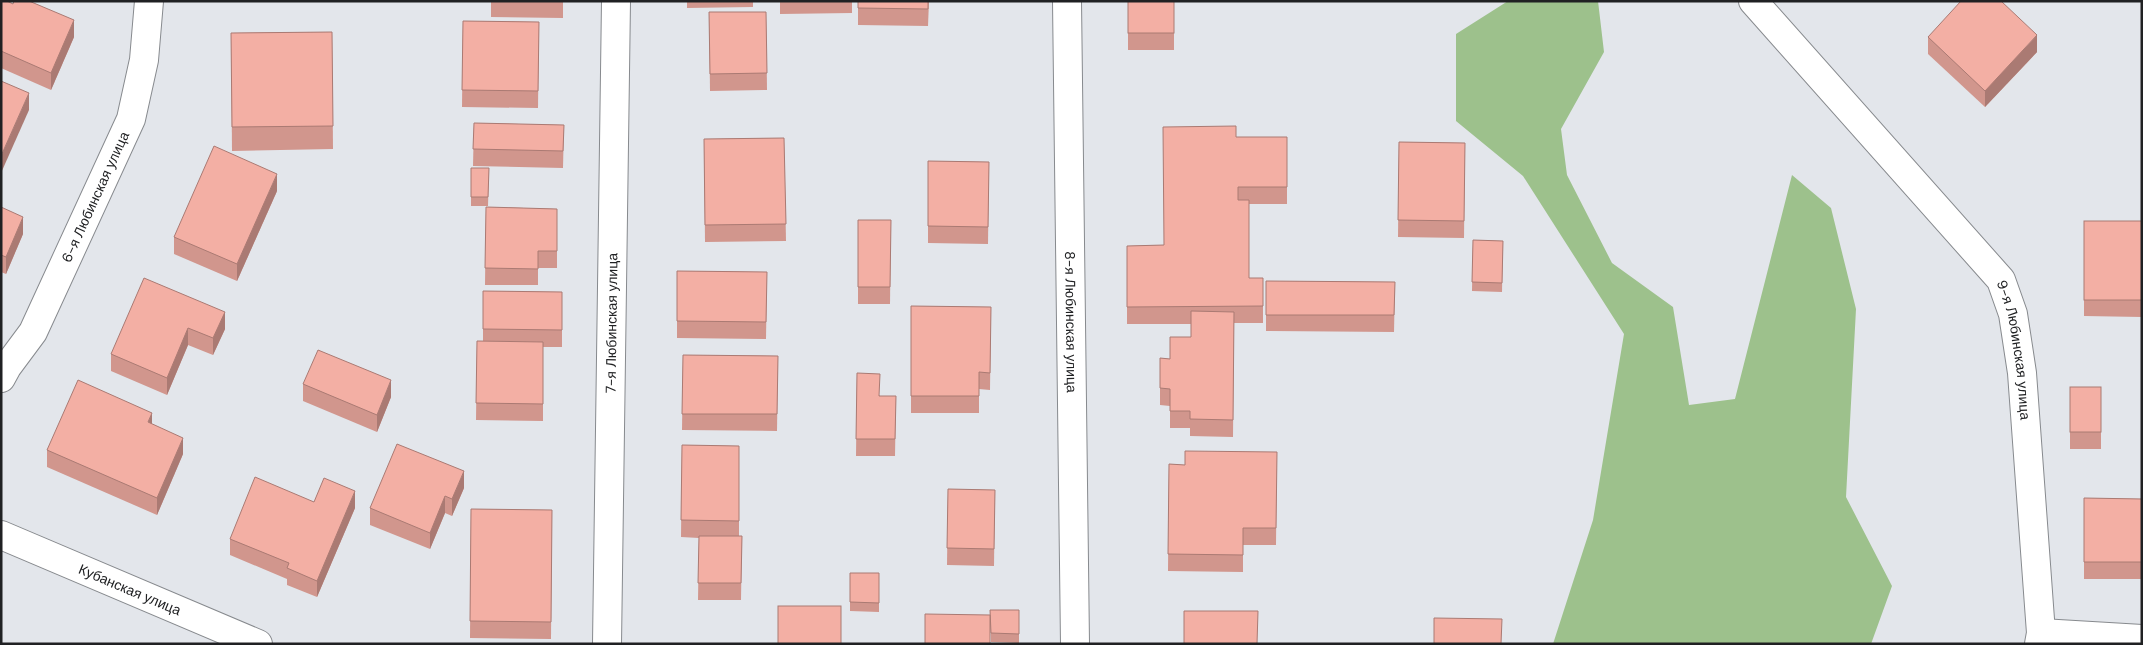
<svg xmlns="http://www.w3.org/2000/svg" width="2143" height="645" viewBox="0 0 2143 645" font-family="'DM Sans',sans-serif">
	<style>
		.forest { fill: #9dc18c }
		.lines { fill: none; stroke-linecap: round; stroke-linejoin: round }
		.street-casing { stroke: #878a8e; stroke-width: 30 }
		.street { stroke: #fff; stroke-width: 28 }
		.wall { fill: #d1968d }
		.shaded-wall { fill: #aa7a73 }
		.building { fill: #f3afa4; stroke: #aa7a73 }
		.labels { text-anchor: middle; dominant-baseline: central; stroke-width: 4.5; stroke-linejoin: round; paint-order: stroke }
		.street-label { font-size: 14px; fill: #202123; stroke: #f1f3f8 }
	</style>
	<rect width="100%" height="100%" fill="#e3e6eb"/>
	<polygon class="forest" points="1508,1 1598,1 1604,52 1561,129 1567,175 1612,263 1673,307 1689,405 1735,399 1792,175 1831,208 1856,309 1846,497 1892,586 1871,644 1553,644 1593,520 1624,334 1523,176 1456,121 1456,34"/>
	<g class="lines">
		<defs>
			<g id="street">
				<path id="s1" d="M1067,1L1075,644"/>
				<path id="s2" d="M1753,1L2001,280L2013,314L2022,373L2041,633L2039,644"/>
				<path id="s3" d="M1,378L7,367L33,332L131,119L144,60L149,1"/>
				<path id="s4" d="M1,535L258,644"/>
				<polyline points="2041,633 2142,639"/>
				<path id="s5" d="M607,644L616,1"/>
			</g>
		</defs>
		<use href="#street" class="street-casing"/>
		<use href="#street" class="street"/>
	</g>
	<g class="wall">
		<polygon points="1,1 74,37 51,90 1,68"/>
		<polygon points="491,1 563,1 563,18 491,17"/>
		<polygon points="687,1 753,1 753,7 687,8"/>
		<polygon points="780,1 852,1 852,13 780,14"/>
		<polygon points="858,1 929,1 928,26 858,25"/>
		<rect x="1128" y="1" width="46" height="49"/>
		<polygon points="709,12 766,12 767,90 710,91"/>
		<polygon points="463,21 539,22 538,108 462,107"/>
		<polygon points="332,32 333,149 232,151 231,33"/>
		<polygon points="1928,37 2037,52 1985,107 1928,54"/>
		<polygon points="474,123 564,125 563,168 473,166"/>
		<polygon points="1236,137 1287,137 1287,204 1249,204 1249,278 1263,278 1263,323 1234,323 1233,437 1190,436 1190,428 1170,428 1170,406 1160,405 1160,358 1170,359 1191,337 1191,324 1127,324 1127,246 1164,245"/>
		<polygon points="784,138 786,241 705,242 704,139"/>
		<polygon points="1399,142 1465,143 1464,238 1398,237"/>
		<polygon points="928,161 989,162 988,244 928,243"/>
		<polygon points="471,168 489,168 488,206 471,206"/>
		<polygon points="277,191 237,281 174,254 174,237"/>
		<polygon points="1,207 23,234 6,274 1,272"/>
		<polygon points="486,207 557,209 557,268 538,268 538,285 485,285"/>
		<polygon points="858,220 891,220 890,304 858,304"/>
		<polygon points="2084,221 2142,221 2142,317 2084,316"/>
		<polygon points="1473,240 1503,241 1502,292 1472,291"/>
		<polygon points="677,271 767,272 766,339 677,338"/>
		<polygon points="1266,281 1395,282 1394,332 1266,331"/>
		<polygon points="483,291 562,292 562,347 543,347 543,421 476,420 477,341 483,341"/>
		<polygon points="911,306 991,307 990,390 979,389 979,413 911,413"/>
		<polygon points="225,312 225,329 213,355 188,345 167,395 111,371 111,354"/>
		<polygon points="683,355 778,356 777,431 682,430"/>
		<polygon points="857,373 880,396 896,396 895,456 856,456"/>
		<polygon points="303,384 391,397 377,432 303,401"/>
		<rect x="2070" y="387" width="31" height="62"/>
		<polygon points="152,424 183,454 157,515 47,467 47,450"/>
		<polygon points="682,445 739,446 739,536 742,536 741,600 698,600 699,538 681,537"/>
		<polygon points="1277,452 1276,545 1243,545 1243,572 1168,571 1169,464 1185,465"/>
		<polygon points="464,488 452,516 445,513 430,549 370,525 370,508"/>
		<polygon points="948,489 995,490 994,566 947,565"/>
		<polygon points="2084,498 2142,499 2142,579 2084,579"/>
		<polygon points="314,502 355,508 317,597 287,585 287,579 230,555 230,539"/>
		<polygon points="471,509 552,510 551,639 470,638"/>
		<polygon points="850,573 879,573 879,612 850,611"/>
		<polygon points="990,610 1019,610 1019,643 991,642"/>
	</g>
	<g class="shaded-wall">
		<polygon points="74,20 74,37 51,90 51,73"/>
		<polygon points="2037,35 2037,52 1985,107 1985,91"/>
		<polygon points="29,93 29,110 1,173 1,156"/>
		<polygon points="277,174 277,191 237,281 237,264"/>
		<polygon points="23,217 23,234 6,274 6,257"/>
		<polygon points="225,312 225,329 213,355 213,338"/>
		<polygon points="188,328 188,345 167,395 167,378"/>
		<polygon points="391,380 391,397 377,432 377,415"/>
		<polygon points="152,413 152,430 148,422"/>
		<polygon points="183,438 183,454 157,515 157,498"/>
		<polygon points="464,471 464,488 452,516 452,499"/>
		<polygon points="355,491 355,508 317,597 317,581"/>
		<polygon points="445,496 445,513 430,549 430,533"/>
	</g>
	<g class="building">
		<polygon points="1,1 7,1 13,4 14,1 29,1 74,20 51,73 1,51"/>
		<polygon points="858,1 928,1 928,9 858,8"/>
		<rect x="1128" y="1" width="46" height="32"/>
		<polygon points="1961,1 2001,1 2037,35 1985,91 1928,37"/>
		<polygon points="709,12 766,12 767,73 710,74"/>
		<polygon points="463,21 539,22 538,91 462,90"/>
		<polygon points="332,32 333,126 232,127 231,33"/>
		<polygon points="1,81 29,93 1,156"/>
		<polygon points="474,123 564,125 563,151 473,149"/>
		<polygon points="1236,126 1236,137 1287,137 1287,187 1238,187 1238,200 1249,200 1249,278 1263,278 1263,306 1127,307 1127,246 1164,245 1163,127"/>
		<polygon points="784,138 786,224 705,225 704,139"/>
		<polygon points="1399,142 1465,143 1464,221 1398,220"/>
		<polygon points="214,146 277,174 237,264 174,237"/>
		<polygon points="928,161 989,162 988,227 928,226"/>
		<polygon points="471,168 489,168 488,197 471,197"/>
		<polygon points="1,207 23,217 6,257 1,255"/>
		<polygon points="486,207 557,209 557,251 538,251 538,269 485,268"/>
		<polygon points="858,220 891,220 890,287 858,287"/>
		<rect x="2084" y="221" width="58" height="79"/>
		<polygon points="1473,240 1503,241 1502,283 1472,282"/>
		<polygon points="677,271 767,272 766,322 677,321"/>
		<polygon points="144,278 225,312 213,338 188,328 167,378 111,354"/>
		<polygon points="1266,281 1395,282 1394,315 1266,315"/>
		<polygon points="483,291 562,292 562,330 483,329"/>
		<polygon points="911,306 991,307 990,373 979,372 979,396 911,396"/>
		<polygon points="1191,311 1234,312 1233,420 1190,419 1190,411 1170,411 1170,389 1160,388 1160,358 1170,359 1170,337 1191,337"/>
		<polygon points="477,341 543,342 543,404 476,403"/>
		<polygon points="318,350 391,380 377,415 303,384"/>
		<polygon points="683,355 778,356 777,414 682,414"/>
		<polygon points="857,373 880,374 879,396 896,396 895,439 856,439"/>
		<polygon points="78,380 152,413 148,422 183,438 157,498 47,450"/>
		<rect x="2070" y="387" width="31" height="45"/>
		<polygon points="397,444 464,471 452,499 445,496 430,533 370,508"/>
		<polygon points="682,445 739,446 739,521 681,520"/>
		<polygon points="1185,451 1277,452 1276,528 1243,528 1243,555 1168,554 1169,464 1185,465"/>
		<polygon points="255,477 314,502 324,478 355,491 317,581 287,568 289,563 230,539"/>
		<polygon points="948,489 995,490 994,549 947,548"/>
		<polygon points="2084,498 2142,499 2142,562 2084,562"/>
		<polygon points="471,509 552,510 551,622 470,621"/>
		<polygon points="699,536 742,536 741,583 698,583"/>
		<polygon points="850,573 879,573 879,603 850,602"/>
		<rect x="778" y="606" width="63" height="38"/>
		<polygon points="990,610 1019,610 1019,634 991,633"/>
		<polygon points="1184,611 1258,611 1257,644 1184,644"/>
		<polygon points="925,614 990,615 990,644 925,644"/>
		<polygon points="1434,618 1502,619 1501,644 1434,644"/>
	</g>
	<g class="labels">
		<g class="street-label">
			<text stroke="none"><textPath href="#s3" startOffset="205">6-я Любинская улица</textPath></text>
			<text stroke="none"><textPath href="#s5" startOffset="321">7-я Любинская улица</textPath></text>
			<text stroke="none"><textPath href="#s1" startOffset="321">8-я Любинская улица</textPath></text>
			<text stroke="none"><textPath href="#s2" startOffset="445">9-я Любинская улица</textPath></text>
			<text stroke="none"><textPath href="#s4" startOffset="140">Кубанская улица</textPath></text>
		</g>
	</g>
	<rect width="2143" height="645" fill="none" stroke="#202123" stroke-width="5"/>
</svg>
